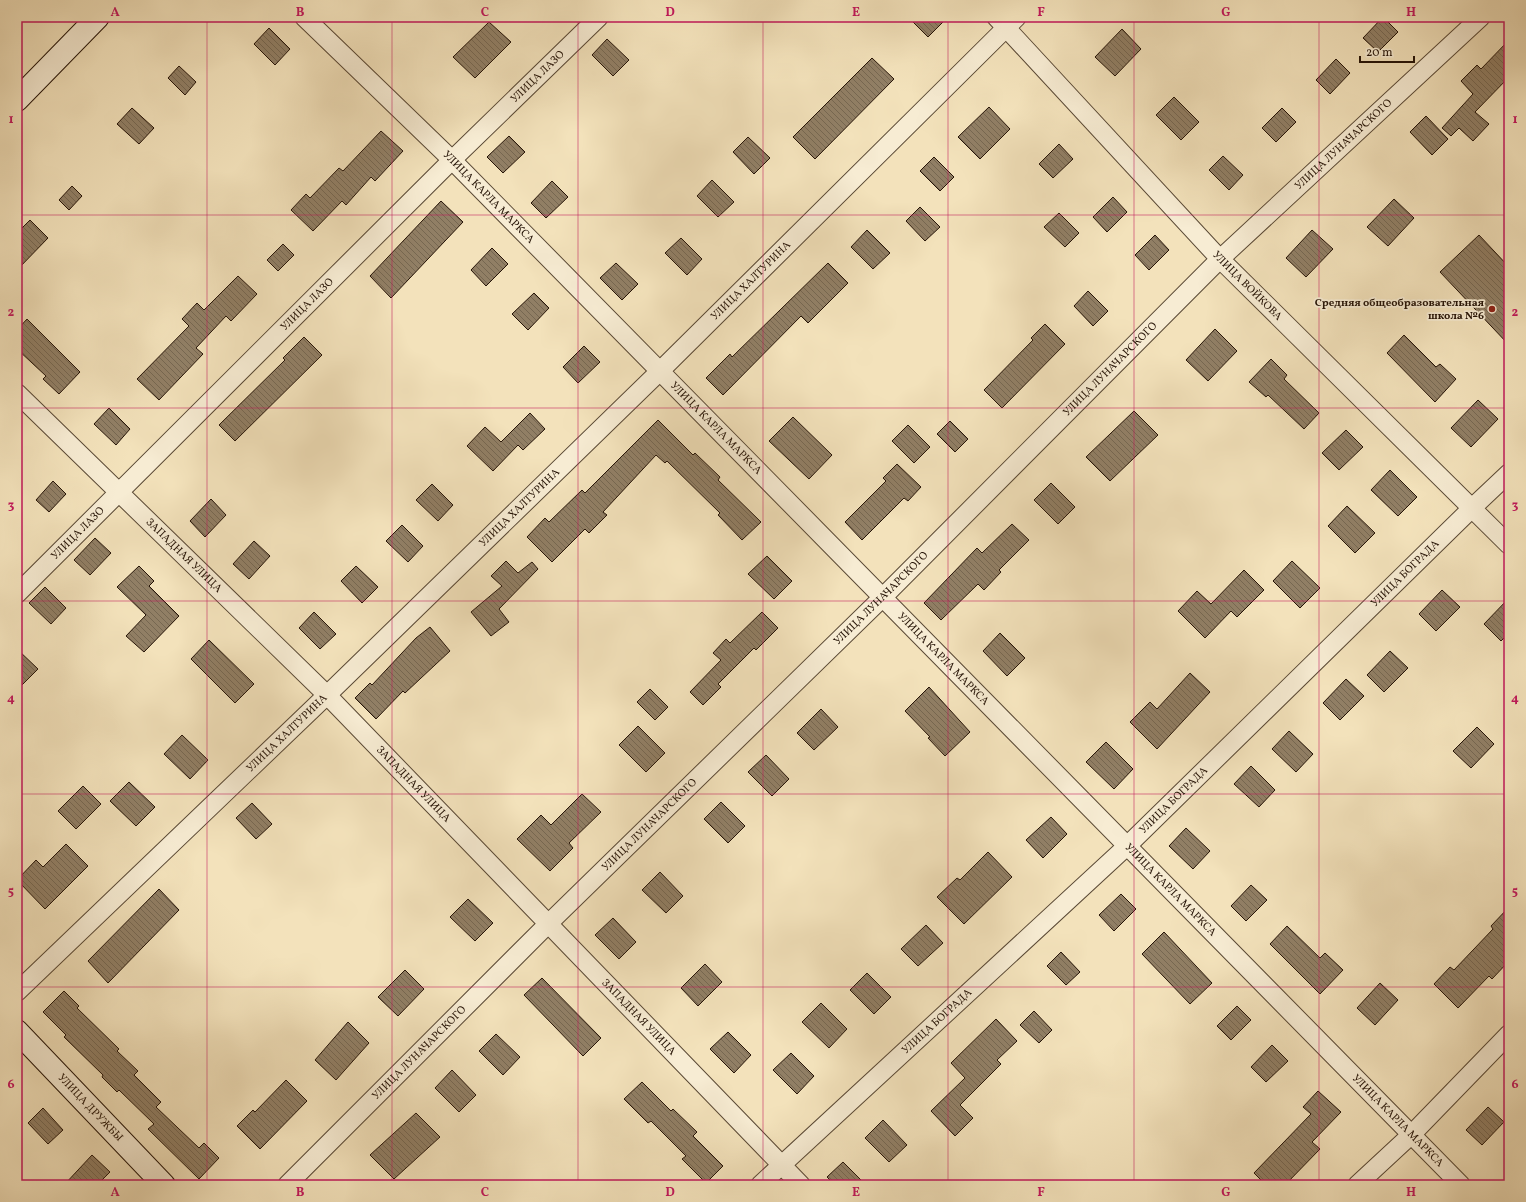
<svg xmlns="http://www.w3.org/2000/svg" width="1526" height="1202" viewBox="0 0 1526 1202" font-family="Vollkorn,serif">
	<style>
		.building { fill: url(#building-back-hatch); stroke: #261407 }
		.lines { fill: none; stroke-linecap: round; stroke-linejoin: round }
		.street-casing { stroke: #594834; stroke-width: 20 }
		.secondary-casing { stroke: #261407; stroke-width: 24 }
		.street { stroke: #f7ecd3; stroke-width: 18 }
		.secondary { stroke: #f7ecd3; stroke-width: 22 }
		.grid { fill: none; stroke: #c2185b; stroke-width: 1; stroke-opacity: 0.55 }
		.poi-dot { fill: #8f2418; stroke: #f7ecd3; stroke-width: 1.5 }
		.labels { text-anchor: middle; dominant-baseline: central; stroke-width: 3.5; stroke-linejoin: round; paint-order: stroke }
		.street-label { font-size: 11px; fill: #261407; stroke: #f7ecd3 }
		.poi-label { font-size: 11px; font-weight: bold; fill: #261407; stroke: #f7ecd3; text-anchor: end }
		.neatline { fill: none; stroke: #c2185b; stroke-width: 1.5 }
		.grid-label { font-size: 13px; text-anchor: middle; font-weight: bold; fill: #c2185b }
	</style>
	<defs>
		<pattern id="building-back-hatch" width="6" height="6" patternUnits="userSpaceOnUse"><rect width="6" height="6" fill="#917f65"/><path d="M-1 5l2 2M0 0l6 6M5-1l2 2" fill="none" stroke="#766751"/></pattern>
	</defs>
	<rect width="100%" height="100%" fill="#f3e2bb"/>
	<filter id="stains"><feTurbulence type="fractalNoise" baseFrequency=".005" numOctaves="4"/><feColorMatrix values="0 0 0 0 .2 0 0 0 0 .09 0 0 0 0 .02 0 0 0 .5 -.17"/></filter>
	<radialGradient id="worn" r=".72"><stop offset=".6" stop-color="#630" stop-opacity="0"/><stop offset="1" stop-color="#630" stop-opacity=".3"/></radialGradient>
	<g class="building">
		<polygon points="908,17 948,17 928,37"/>
		<polygon points="1383,17 1398,32 1378,52 1363,38"/>
		<polygon points="489,22 511,42 475,78 453,57"/>
		<polygon points="269,28 290,49 275,65 254,44"/>
		<polygon points="1122,29 1141,49 1115,76 1095,57"/>
		<polygon points="607,39 629,60 613,76 592,55"/>
		<polygon points="1509,40 1509,77 1475,112 1489,124 1473,141 1459,128 1451,136 1442,128 1473,94 1461,81 1477,65 1481,69"/>
		<polygon points="872,58 894,79 815,159 793,137"/>
		<polygon points="1336,59 1350,73 1330,94 1316,80"/>
		<polygon points="179,66 196,82 185,95 168,78"/>
		<polygon points="1174,97 1199,122 1181,140 1156,115"/>
		<polygon points="989,107 1010,129 980,159 958,137"/>
		<polygon points="132,108 154,128 139,144 117,124"/>
		<polygon points="1282,108 1296,122 1276,142 1262,128"/>
		<polygon points="1426,116 1448,139 1432,155 1410,132"/>
		<polygon points="381,131 403,151 375,181 371,177 346,205 342,201 313,231 291,210 306,194 310,198 339,168 343,171"/>
		<polygon points="509,136 525,152 503,173 487,157"/>
		<polygon points="748,137 770,158 754,174 733,152"/>
		<polygon points="1059,144 1073,159 1053,178 1039,164"/>
		<polygon points="1223,156 1243,175 1229,190 1209,170"/>
		<polygon points="934,157 954,177 940,191 920,171"/>
		<polygon points="712,180 734,202 718,217 697,196"/>
		<polygon points="552,181 568,197 546,218 531,203"/>
		<polygon points="72,186 82,196 69,210 59,200"/>
		<polygon points="1113,197 1127,212 1107,232 1093,217"/>
		<polygon points="1394,199 1414,218 1388,246 1367,227"/>
		<polygon points="441,201 463,222 391,298 370,276"/>
		<polygon points="920,207 940,227 925,241 906,221"/>
		<polygon points="1059,213 1079,233 1065,247 1044,227"/>
		<polygon points="30,220 48,238 17,270 17,233"/>
		<polygon points="867,230 890,253 873,269 851,247"/>
		<polygon points="1312,230 1333,249 1306,277 1286,258"/>
		<polygon points="1155,235 1169,250 1149,270 1135,255"/>
		<polygon points="1479,235 1509,267 1509,345 1440,272"/>
		<polygon points="681,238 702,259 687,275 665,253"/>
		<polygon points="283,244 294,255 278,271 267,260"/>
		<polygon points="492,248 508,264 486,286 471,270"/>
		<polygon points="616,263 638,284 622,300 600,278"/>
		<polygon points="828,263 848,283 808,323 801,316 723,395 706,378 730,354 732,357"/>
		<polygon points="238,276 257,294 231,321 226,316 196,348 203,354 159,400 137,379 189,326 182,319 197,303 204,310"/>
		<polygon points="1088,291 1108,311 1093,326 1074,306"/>
		<polygon points="534,293 549,308 528,330 512,314"/>
		<polygon points="27,319 80,372 59,394 43,379 46,376 17,349 17,330"/>
		<polygon points="1045,324 1065,344 1002,408 984,390 1033,340 1031,338"/>
		<polygon points="1215,329 1237,351 1208,381 1186,360"/>
		<polygon points="1404,335 1436,367 1440,364 1456,379 1435,402 1387,353"/>
		<polygon points="304,337 322,355 235,441 219,425 285,360 283,358"/>
		<polygon points="584,346 600,362 578,383 563,367"/>
		<polygon points="1271,359 1287,375 1284,379 1319,413 1304,429 1268,395 1266,397 1249,382"/>
		<polygon points="1478,400 1498,419 1471,447 1451,428"/>
		<polygon points="109,408 130,429 116,445 94,424"/>
		<polygon points="1134,411 1158,435 1110,481 1086,457"/>
		<polygon points="530,413 545,429 523,450 518,445 493,471 467,446 485,427 501,442"/>
		<polygon points="793,417 832,455 809,479 769,441"/>
		<polygon points="658,420 693,455 695,453 720,477 718,480 761,522 742,540 718,515 720,513 667,461 665,463 656,455 603,512 607,515 589,533 585,529 552,562 527,537 545,518 549,522 582,490 585,493"/>
		<polygon points="950,421 968,439 955,452 937,434"/>
		<polygon points="908,425 930,447 914,463 892,441"/>
		<polygon points="1346,430 1363,447 1339,470 1322,453"/>
		<polygon points="897,464 921,487 908,501 904,498 862,540 845,522 886,481 883,478"/>
		<polygon points="1390,470 1417,497 1398,516 1371,490"/>
		<polygon points="53,481 66,494 49,512 36,500"/>
		<polygon points="1051,483 1075,507 1058,524 1034,500"/>
		<polygon points="432,484 453,505 438,521 416,500"/>
		<polygon points="211,499 226,515 205,537 190,521"/>
		<polygon points="1347,506 1375,533 1355,553 1328,526"/>
		<polygon points="1012,524 1029,540 999,570 1001,572 984,590 978,584 941,620 924,603 977,548 982,553"/>
		<polygon points="402,525 423,546 408,562 386,541"/>
		<polygon points="95,538 111,553 90,575 74,560"/>
		<polygon points="254,541 270,556 249,579 233,564"/>
		<polygon points="767,556 792,581 774,599 748,574"/>
		<polygon points="506,561 518,573 532,562 538,569 499,609 509,622 491,636 471,612 502,586 491,576"/>
		<polygon points="1292,561 1320,588 1300,608 1273,581"/>
		<polygon points="139,566 154,581 149,586 179,616 144,652 126,636 146,615 117,587"/>
		<polygon points="356,566 378,587 362,603 341,581"/>
		<polygon points="1244,570 1264,590 1237,617 1231,611 1205,638 1178,611 1197,591 1211,604"/>
		<polygon points="45,587 66,608 51,624 29,603"/>
		<polygon points="1442,590 1460,607 1436,631 1419,614"/>
		<polygon points="1509,598 1509,633 1501,641 1484,624"/>
		<polygon points="314,612 336,634 320,649 299,628"/>
		<polygon points="762,612 778,628 756,650 754,648 718,684 721,687 703,705 690,692 721,660 713,653 726,639 730,643"/>
		<polygon points="430,627 450,651 405,693 403,691 376,719 355,698 370,683 372,685 416,638"/>
		<polygon points="1000,633 1025,658 1007,676 983,651"/>
		<polygon points="209,640 254,684 235,703 191,659"/>
		<polygon points="17,649 38,669 17,690"/>
		<polygon points="1390,651 1408,668 1384,692 1367,675"/>
		<polygon points="1190,673 1210,692 1157,749 1130,722 1150,702 1157,709"/>
		<polygon points="1346,679 1364,696 1340,720 1323,703"/>
		<polygon points="929,687 970,732 945,756 928,738 930,737 905,711"/>
		<polygon points="650,689 668,707 655,720 637,702"/>
		<polygon points="821,709 838,727 814,750 797,733"/>
		<polygon points="638,726 665,753 646,772 619,745"/>
		<polygon points="1477,727 1494,744 1471,768 1453,751"/>
		<polygon points="1289,731 1313,754 1296,772 1272,749"/>
		<polygon points="182,735 208,760 190,779 164,754"/>
		<polygon points="1106,742 1133,769 1114,789 1086,762"/>
		<polygon points="766,755 789,779 772,796 748,772"/>
		<polygon points="1251,766 1275,790 1259,807 1234,784"/>
		<polygon points="129,782 155,807 136,826 110,801"/>
		<polygon points="83,786 101,804 76,829 58,811"/>
		<polygon points="582,794 601,812 569,843 573,848 550,871 517,839 541,815 551,825"/>
		<polygon points="721,802 745,826 728,843 704,819"/>
		<polygon points="252,803 272,824 256,839 236,818"/>
		<polygon points="1051,817 1067,834 1043,858 1026,840"/>
		<polygon points="1186,828 1210,851 1193,869 1169,846"/>
		<polygon points="66,844 88,866 45,909 17,880 36,860 43,867"/>
		<polygon points="988,852 1012,877 964,924 937,897 957,878 960,880"/>
		<polygon points="660,872 683,896 666,913 642,890"/>
		<polygon points="1251,885 1267,900 1246,921 1231,906"/>
		<polygon points="159,889 179,910 108,983 88,961"/>
		<polygon points="1121,894 1136,909 1114,931 1099,915"/>
		<polygon points="468,899 493,923 475,941 450,917"/>
		<polygon points="1509,907 1509,961 1492,979 1489,976 1458,1008 1434,984 1450,967 1454,970 1493,929 1491,926"/>
		<polygon points="613,918 636,942 619,959 595,935"/>
		<polygon points="926,925 943,943 918,966 901,949"/>
		<polygon points="1287,926 1320,958 1325,953 1343,970 1320,994 1270,944"/>
		<polygon points="1164,932 1212,983 1190,1004 1142,954"/>
		<polygon points="1061,952 1080,972 1066,985 1047,966"/>
		<polygon points="705,964 722,982 698,1006 681,988"/>
		<polygon points="405,970 424,989 398,1016 378,997"/>
		<polygon points="867,973 891,997 874,1014 850,990"/>
		<polygon points="542,978 601,1038 583,1056 524,995"/>
		<polygon points="1380,983 1398,1000 1375,1025 1357,1008"/>
		<polygon points="64,991 79,1006 77,1008 119,1049 117,1051 138,1071 134,1075 161,1102 156,1107 199,1148 204,1143 219,1158 199,1179 148,1129 154,1124 119,1090 117,1092 102,1077 103,1075 64,1037 66,1035 43,1012"/>
		<polygon points="821,1003 847,1029 829,1048 802,1022"/>
		<polygon points="1237,1006 1251,1020 1231,1040 1217,1026"/>
		<polygon points="1034,1011 1052,1030 1039,1043 1020,1025"/>
		<polygon points="996,1019 1017,1041 997,1060 1001,1064 960,1105 973,1118 955,1136 931,1111 965,1078 951,1063"/>
		<polygon points="348,1022 369,1043 336,1080 315,1060"/>
		<polygon points="728,1032 751,1055 734,1073 710,1049"/>
		<polygon points="496,1034 520,1057 503,1075 479,1051"/>
		<polygon points="1272,1045 1288,1061 1266,1082 1251,1067"/>
		<polygon points="791,1053 814,1076 797,1094 773,1070"/>
		<polygon points="452,1070 476,1095 459,1112 435,1088"/>
		<polygon points="286,1080 307,1101 260,1149 237,1126 253,1110 255,1112"/>
		<polygon points="642,1082 671,1111 673,1109 697,1132 693,1136 723,1166 706,1183 682,1159 686,1156 651,1121 648,1123 624,1099"/>
		<polygon points="1318,1091 1341,1112 1312,1142 1320,1149 1285,1185 1266,1185 1254,1173 1311,1114 1303,1107"/>
		<polygon points="1488,1107 1504,1122 1482,1145 1466,1130"/>
		<polygon points="43,1108 63,1130 48,1144 28,1123"/>
		<polygon points="416,1113 440,1137 394,1179 370,1155"/>
		<polygon points="883,1120 907,1145 889,1162 865,1138"/>
		<polygon points="92,1155 110,1172 97,1185 64,1185"/>
		<polygon points="843,1162 866,1185 835,1185 827,1177"/>
	</g>
	<g class="lines">
		<defs>
			<g id="street">
				<path id="s1" d="M304,17L452,160L1461,1185"/>
				<path id="s2" d="M996,17L1220,259L1509,545"/>
				<path id="s3" d="M17,393L327,695L801,1185"/>
				<path id="s4" d="M17,594L452,160L599,17"/>
				<path id="s5" d="M17,992L327,695L659,372L1017,17"/>
				<path id="s6" d="M287,1185L549,923L882,598L1220,259L1481,17"/>
				<path id="s7" d="M760,1185L1127,846L1472,508L1509,473"/>
				<polyline points="1357,1185 1412,1134 1509,1034"/>
			</g>
			<g id="secondary">
				<polyline points="17,100 98,17"/>
				<path id="s8" d="M17,1031L164,1185"/>
			</g>
		</defs>
		<use href="#street" class="street-casing"/>
		<use href="#secondary" class="secondary-casing"/>
		<use href="#street" class="street"/>
		<use href="#secondary" class="secondary"/>
	</g>
	<path class="grid" d="M207,17V1185M392,17V1185M578,17V1185M763,17V1185M948,17V1185M1134,17V1185M1319,17V1185M17,215H1509M17,408H1509M17,601H1509M17,794H1509M17,987H1509"/>
	<circle class="poi-dot" cx="1492" cy="309" r="4"/>
	<g class="labels">
		<g class="street-label">
			<text stroke="none"><textPath href="#s4" startOffset="734">УЛИЦА ЛАЗО</textPath></text>
			<text stroke="none"><textPath href="#s6" startOffset="1483">УЛИЦА ЛУНАЧАРСКОГО</textPath></text>
			<text stroke="none"><textPath href="#s1" startOffset="258">УЛИЦА КАРЛА МАРКСА</textPath></text>
			<text stroke="none"><textPath href="#s5" startOffset="1022">УЛИЦА ХАЛТУРИНА</textPath></text>
			<text stroke="none"><textPath href="#s2" startOffset="368">УЛИЦА ВОЙКОВА</textPath></text>
			<text stroke="none"><textPath href="#s4" startOffset="410">УЛИЦА ЛАЗО</textPath></text>
			<text stroke="none"><textPath href="#s6" startOffset="1159">УЛИЦА ЛУНАЧАРСКОГО</textPath></text>
			<text stroke="none"><textPath href="#s1" startOffset="582">УЛИЦА КАРЛА МАРКСА</textPath></text>
			<text stroke="none"><textPath href="#s5" startOffset="698">УЛИЦА ХАЛТУРИНА</textPath></text>
			<text stroke="none"><textPath href="#s4" startOffset="86">УЛИЦА ЛАЗО</textPath></text>
			<text stroke="none"><textPath href="#s3" startOffset="233">ЗАПАДНАЯ УЛИЦА</textPath></text>
			<text stroke="none"><textPath href="#s7" startOffset="889">УЛИЦА БОГРАДА</textPath></text>
			<text stroke="none"><textPath href="#s6" startOffset="835">УЛИЦА ЛУНАЧАРСКОГО</textPath></text>
			<text stroke="none"><textPath href="#s1" startOffset="906">УЛИЦА КАРЛА МАРКСА</textPath></text>
			<text stroke="none"><textPath href="#s5" startOffset="374">УЛИЦА ХАЛТУРИНА</textPath></text>
			<text stroke="none"><textPath href="#s3" startOffset="557">ЗАПАДНАЯ УЛИЦА</textPath></text>
			<text stroke="none"><textPath href="#s7" startOffset="565">УЛИЦА БОГРАДА</textPath></text>
			<text stroke="none"><textPath href="#s6" startOffset="511">УЛИЦА ЛУНАЧАРСКОГО</textPath></text>
			<text stroke="none"><textPath href="#s1" startOffset="1230">УЛИЦА КАРЛА МАРКСА</textPath></text>
			<text stroke="none"><textPath href="#s3" startOffset="881">ЗАПАДНАЯ УЛИЦА</textPath></text>
			<text stroke="none"><textPath href="#s7" startOffset="241">УЛИЦА БОГРАДА</textPath></text>
			<text stroke="none"><textPath href="#s6" startOffset="187">УЛИЦА ЛУНАЧАРСКОГО</textPath></text>
			<text stroke="none"><textPath href="#s8" startOffset="106">УЛИЦА ДРУЖБЫ</textPath></text>
			<text stroke="none"><textPath href="#s1" startOffset="1554">УЛИЦА КАРЛА МАРКСА</textPath></text>
		</g>
		<g class="poi-label">
			<text x="1484" y="303">Средняя общеобразовательная<tspan x="1484" dy="13">школа №6</tspan></text>
		</g>
	</g>
	<rect width="1526" height="1202" fill="none" stroke="#f3e2bb" stroke-width="44"/>
	<path d="M1360 56v6h54v-6" fill="none" stroke="#261407" stroke-width="2"/>
	<text x="1366" y="56" font-size="12" fill="#261407" stroke="#f7ecd3" stroke-width="3" paint-order="stroke">20 m</text>
	<rect x="22" y="22" width="1482" height="1158" class="neatline"/>
	<g class="grid-label">
		<text x="115" y="16">A</text>
		<text x="300" y="16">B</text>
		<text x="485" y="16">C</text>
		<text x="670" y="16">D</text>
		<text x="856" y="16">E</text>
		<text x="1041" y="16">F</text>
		<text x="1226" y="16">G</text>
		<text x="1411" y="16">H</text>
		<text x="11" y="123">1</text>
		<text x="1515" y="123">1</text>
		<text x="11" y="316">2</text>
		<text x="1515" y="316">2</text>
		<text x="11" y="509">3</text>
		<text x="1515" y="509">3</text>
		<text x="11" y="702">4</text>
		<text x="1515" y="702">4</text>
		<text x="11" y="895">5</text>
		<text x="1515" y="895">5</text>
		<text x="11" y="1088">6</text>
		<text x="1515" y="1088">6</text>
		<text x="115" y="1196">A</text>
		<text x="300" y="1196">B</text>
		<text x="485" y="1196">C</text>
		<text x="670" y="1196">D</text>
		<text x="856" y="1196">E</text>
		<text x="1041" y="1196">F</text>
		<text x="1226" y="1196">G</text>
		<text x="1411" y="1196">H</text>
	</g>
	<rect width="100%" height="100%" filter="url(#stains)"/>
	<rect width="100%" height="100%" fill="url(#worn)"/>
</svg>
